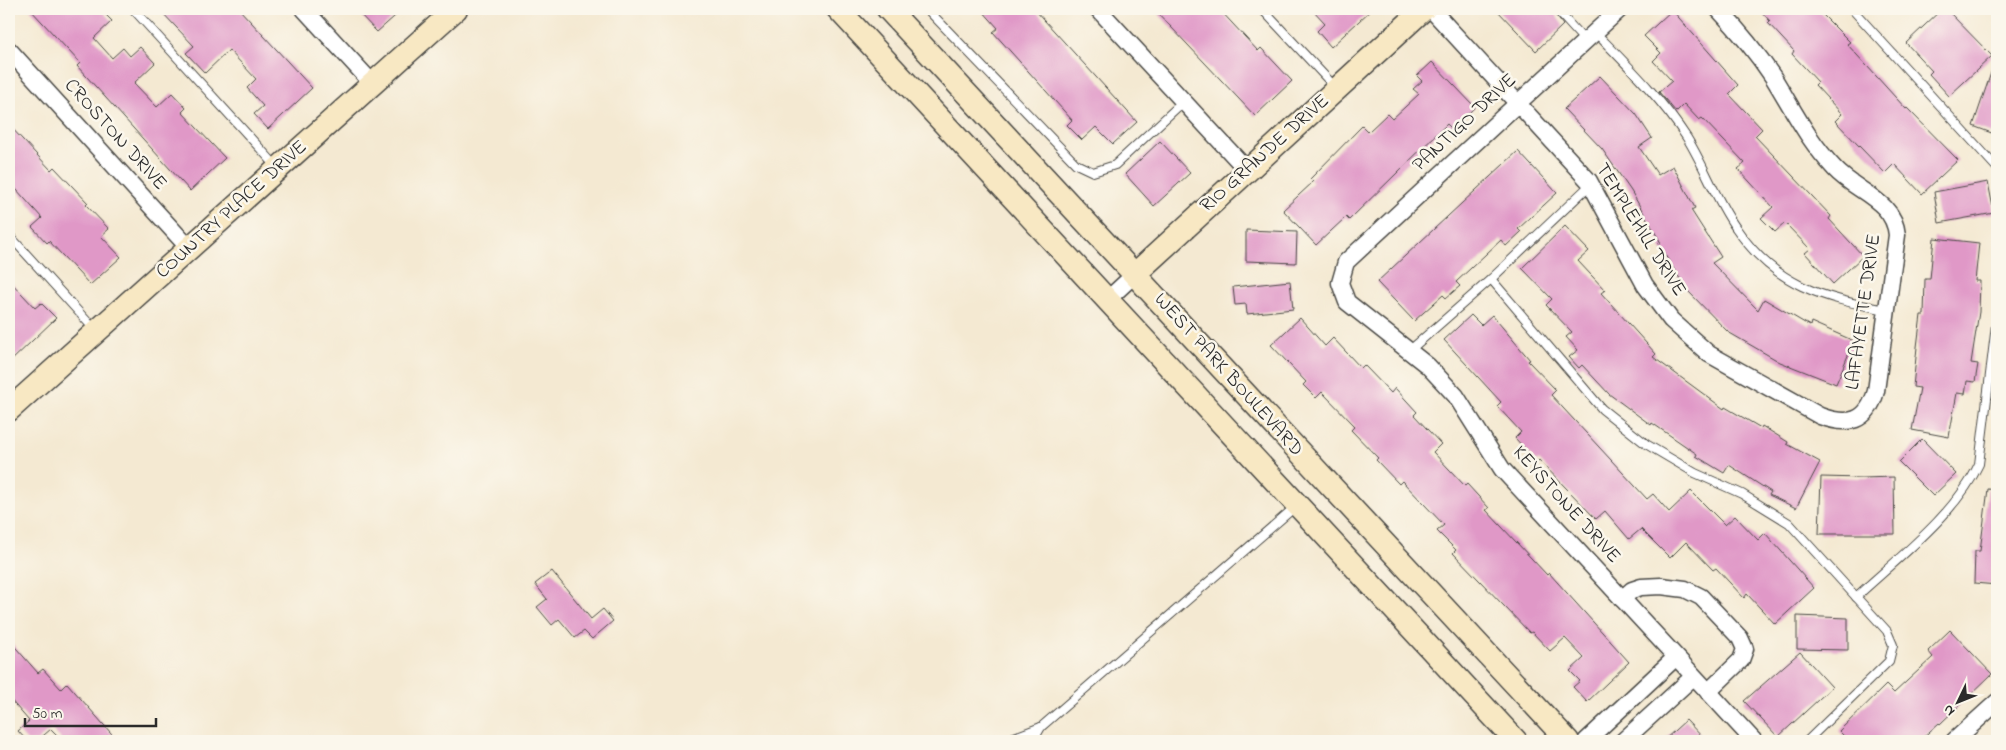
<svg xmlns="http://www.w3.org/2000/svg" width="2006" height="750" viewBox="0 0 2006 750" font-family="'Indie Flower',sans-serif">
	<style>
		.building { fill: #e098c7 }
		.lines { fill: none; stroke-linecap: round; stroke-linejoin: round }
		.lane-casing { stroke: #494844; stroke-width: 10 }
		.street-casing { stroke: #494844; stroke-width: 19 }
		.secondary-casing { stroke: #494844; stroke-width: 25 }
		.lane { stroke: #fff; stroke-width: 8 }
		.street { stroke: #fff; stroke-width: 16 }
		.secondary { stroke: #f8e8c3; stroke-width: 22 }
		.labels { text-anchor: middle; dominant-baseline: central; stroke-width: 5; stroke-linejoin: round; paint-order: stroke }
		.street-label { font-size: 20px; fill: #2b2b2b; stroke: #fbf7ec }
	</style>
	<rect width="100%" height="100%" fill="#fbf7ec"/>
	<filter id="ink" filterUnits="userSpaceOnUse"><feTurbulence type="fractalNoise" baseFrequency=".02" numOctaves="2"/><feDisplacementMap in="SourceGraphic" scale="10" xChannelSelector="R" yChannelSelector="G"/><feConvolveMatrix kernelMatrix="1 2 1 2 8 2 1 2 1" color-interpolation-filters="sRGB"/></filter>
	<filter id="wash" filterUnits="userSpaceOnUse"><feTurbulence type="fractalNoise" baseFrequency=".0096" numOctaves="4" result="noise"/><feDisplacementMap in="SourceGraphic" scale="20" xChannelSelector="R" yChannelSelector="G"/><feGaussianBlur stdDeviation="1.12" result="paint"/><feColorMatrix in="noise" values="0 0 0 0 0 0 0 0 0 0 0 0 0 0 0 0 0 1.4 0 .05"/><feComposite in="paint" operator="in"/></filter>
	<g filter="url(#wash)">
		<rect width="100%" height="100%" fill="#f4e9d2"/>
		<g id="blocks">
			<g class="building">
				<polygon points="30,9 100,9 112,21 94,38 112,58 123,48 130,56 140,47 155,63 134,83 157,107 172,93 186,108 182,112 225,158 190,191 77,66 80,63"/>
				<polygon points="159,9 239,9 312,88 268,129 254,114 263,106 247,88 256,79 229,50 205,73 186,53 194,46"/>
				<polygon points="355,9 403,9 377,32"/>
				<polygon points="981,9 1034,9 1137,122 1113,144 1096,127 1082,140 1067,125 1072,120 993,32 998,28"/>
				<polygon points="1154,9 1219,9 1258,51 1261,48 1292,81 1255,116"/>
				<polygon points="1312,9 1372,9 1331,47 1317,31 1325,23"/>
				<polygon points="1496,9 1551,9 1563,25 1536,51"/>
				<polygon points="1759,9 1817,9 1850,42 1847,44 1906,109 1907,108 1958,160 1922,194 1894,164 1885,173 1835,121 1842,114 1815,85 1818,82 1792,54 1794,51 1768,23 1770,21"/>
				<polygon points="1942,9 1946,9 1992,56 1949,96 1929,74 1932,71 1906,43"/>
				<polygon points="1672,10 1738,85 1729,94 1762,129 1755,136 1831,216 1829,219 1863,256 1833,284 1805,253 1810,249 1785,223 1775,232 1761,218 1773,207 1738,169 1745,163 1702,118 1699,120 1684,104 1676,112 1659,92 1672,81 1653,61 1661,53 1644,36"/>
				<polygon points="1995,61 1997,61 1997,135 1973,126"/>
				<polygon points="1432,62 1475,107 1452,129 1447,124 1349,220 1346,217 1316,245 1283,210 1313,182 1310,179 1362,126 1368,132 1387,114 1392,119 1419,94 1413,89 1422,81 1417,76"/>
				<polygon points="1600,76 1636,114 1652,138 1639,147 1658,175 1673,166 1695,208 1691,210 1721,257 1712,263 1758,310 1764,299 1810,326 1811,322 1854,341 1836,384 1780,362 1728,332 1687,290 1658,244 1661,243 1631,191 1602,149 1564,109"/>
				<polygon points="9,125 51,170 54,167 88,203 86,205 109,229 101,236 121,257 90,285 49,241 47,243 32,227 42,218 16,189 9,196"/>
				<polygon points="1160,141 1190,173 1154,206 1125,174"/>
				<polygon points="1518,151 1557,193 1518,229 1521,232 1506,246 1501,240 1456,282 1460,286 1446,298 1443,295 1414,321 1377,282"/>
				<polygon points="1988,182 1994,213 1939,223 1934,192"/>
				<polygon points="1565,226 1589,251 1578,261 1605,290 1601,293 1656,354 1653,357 1724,409 1725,407 1761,428 1762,426 1788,442 1787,444 1820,462 1796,508 1769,495 1771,492 1729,465 1724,473 1696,456 1697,454 1652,423 1651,425 1609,394 1582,365 1579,368 1569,357 1578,350 1566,337 1572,332 1546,305 1552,299 1522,268"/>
				<polygon points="1246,230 1297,232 1296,263 1246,261"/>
				<polygon points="1934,238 1979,243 1975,281 1980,281 1979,312 1971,363 1978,364 1975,382 1967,381 1965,394 1957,393 1949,437 1912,430 1920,388 1913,387 1917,347 1921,315 1924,315 1925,279 1930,279"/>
				<polygon points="9,280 35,308 41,303 56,318 9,363"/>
				<polygon points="1290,281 1293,309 1247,314 1246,304 1235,305 1233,287"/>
				<polygon points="1471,315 1481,325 1492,315 1530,360 1528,361 1556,390 1551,395 1647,499 1653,494 1669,512 1691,491 1725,525 1735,516 1758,540 1765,533 1814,588 1775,624 1747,594 1744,598 1716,568 1713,570 1686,542 1670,558 1641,529 1629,539 1605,511 1596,519 1539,460 1537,462 1515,438 1521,432 1497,406 1501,402 1444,340"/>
				<polygon points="1300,318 1325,346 1333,338 1361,368 1364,365 1391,393 1395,388 1417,412 1414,415 1441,444 1433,452 1465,486 1467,484 1489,508 1486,510 1547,575 1549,573 1629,662 1587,702 1573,687 1580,681 1570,671 1584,658 1565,638 1550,651 1532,632 1530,633 1453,553 1456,550 1437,531 1444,525 1402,481 1399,484 1376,460 1378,458 1351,430 1355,426 1322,392 1316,398 1303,385 1306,382 1271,345"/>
				<polygon points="1922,439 1956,474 1933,496 1899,462"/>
				<polygon points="1821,477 1862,478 1894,477 1895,534 1819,534"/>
				<polygon points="1988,489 1997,490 1997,585 1974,583 1975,551 1980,551"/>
				<polygon points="552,571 591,619 603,609 613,621 592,639 584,631 575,638 559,619 552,625 537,607 547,599 535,584"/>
				<polygon points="1797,616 1848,618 1848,650 1797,649"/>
				<polygon points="1950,630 1992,674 1940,724 1939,723 1919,741 1849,741 1839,731 1886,685 1894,693 1933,657 1928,651"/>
				<polygon points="9,640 38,673 43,669 61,689 67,683 118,741 63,741 51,729 37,741 27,741 18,731 29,721 9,698"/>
				<polygon points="1800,652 1832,687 1778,737 1744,701"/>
				<polygon points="1686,720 1706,741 1663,741"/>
			</g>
		</g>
	</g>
	<g filter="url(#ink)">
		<use href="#blocks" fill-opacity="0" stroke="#494844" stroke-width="1"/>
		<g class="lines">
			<defs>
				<g id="lane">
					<polyline points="133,9 277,167"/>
					<polyline points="927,9 1076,164 1093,172 1115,165 1184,101"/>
					<polyline points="1262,9 1335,87"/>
					<polyline points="1556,9 1585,41"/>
					<polyline points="1852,9 1997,168"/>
					<path d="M1595,32C1627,65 1662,99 1687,138C1705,167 1716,200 1736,228C1775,286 1823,298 1887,310"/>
					<polyline points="9,235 95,330"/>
					<polyline points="1491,279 1591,184"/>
					<polyline points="1409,351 1491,279 1602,409 1646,444 1695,473 1742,494 1789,523 1887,631 1893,645 1889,661 1807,741"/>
					<path d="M1856,597C1897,559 1956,514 1979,464L1997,317"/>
					<polyline points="1004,741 1041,727"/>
					<polyline points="1033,741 1041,727 1295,507"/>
				</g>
				<g id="street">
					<polyline points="304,9 373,84"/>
					<polyline points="1098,9 1247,170"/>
					<path d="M1431,9L1589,181L1645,285L1671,320L1709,354L1820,416C1848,426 1867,423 1876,391L1897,235C1894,200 1856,192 1835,169C1807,139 1794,111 1773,77C1757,53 1738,30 1718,9"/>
					<polyline points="1620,9 1346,262 1340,283 1347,302 1428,366 1456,396 1502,469 1754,741"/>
					<polyline points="9,50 189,248"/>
					<polyline points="1107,300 1135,274"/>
					<polyline points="1622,599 1632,590 1641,587 1661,586 1685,589 1701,597 1740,638 1745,649 1741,660 1708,692"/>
					<polyline points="1586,741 1675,658"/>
					<polyline points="1623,741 1693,677"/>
					<polyline points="1954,741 1997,702"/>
				</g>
				<g id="secondary">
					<polyline points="838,9 1516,741"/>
					<polyline points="888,9 1568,741"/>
					<polyline points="1135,274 1424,9"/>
					<polyline points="9,410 456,9"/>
				</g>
			</defs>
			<use href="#lane" class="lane-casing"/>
			<use href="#street" class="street-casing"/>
			<use href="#secondary" class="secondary-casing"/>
			<use href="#lane" class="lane"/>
			<use href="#street" class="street"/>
			<use href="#secondary" class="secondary"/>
		</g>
	</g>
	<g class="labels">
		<g class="street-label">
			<text transform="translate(1465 123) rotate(-43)">PANTIGO DRIVE</text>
			<text transform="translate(115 135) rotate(48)">CROSTON DRIVE</text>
			<text transform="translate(1265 154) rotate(-42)">RIO GRANDE DRIVE</text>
			<text transform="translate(232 210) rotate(-42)">COUNTRY PLACE DRIVE</text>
			<text transform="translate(1640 230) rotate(58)">TEMPLEHILL DRIVE</text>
			<text transform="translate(1864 312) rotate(-82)">LAFAYETTE DRIVE</text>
			<text transform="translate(1228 375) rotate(48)">WEST PARK BOULEVARD</text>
			<text transform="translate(1566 505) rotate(48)">KEYSTONE DRIVE</text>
		</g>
	</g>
	<rect width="2006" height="750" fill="none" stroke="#fbf7ec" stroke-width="30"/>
	<g transform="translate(1958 702) rotate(227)" stroke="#fbf7ec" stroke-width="4" paint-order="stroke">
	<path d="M0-4L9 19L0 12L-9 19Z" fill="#2b2b2b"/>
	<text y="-8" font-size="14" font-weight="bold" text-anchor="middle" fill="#2b2b2b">N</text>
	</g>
	<path d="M25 718v8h131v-8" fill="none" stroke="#2b2b2b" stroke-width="2.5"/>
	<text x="32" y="718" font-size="15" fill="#2b2b2b" stroke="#fbf7ec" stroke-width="4" paint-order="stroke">50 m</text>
</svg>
